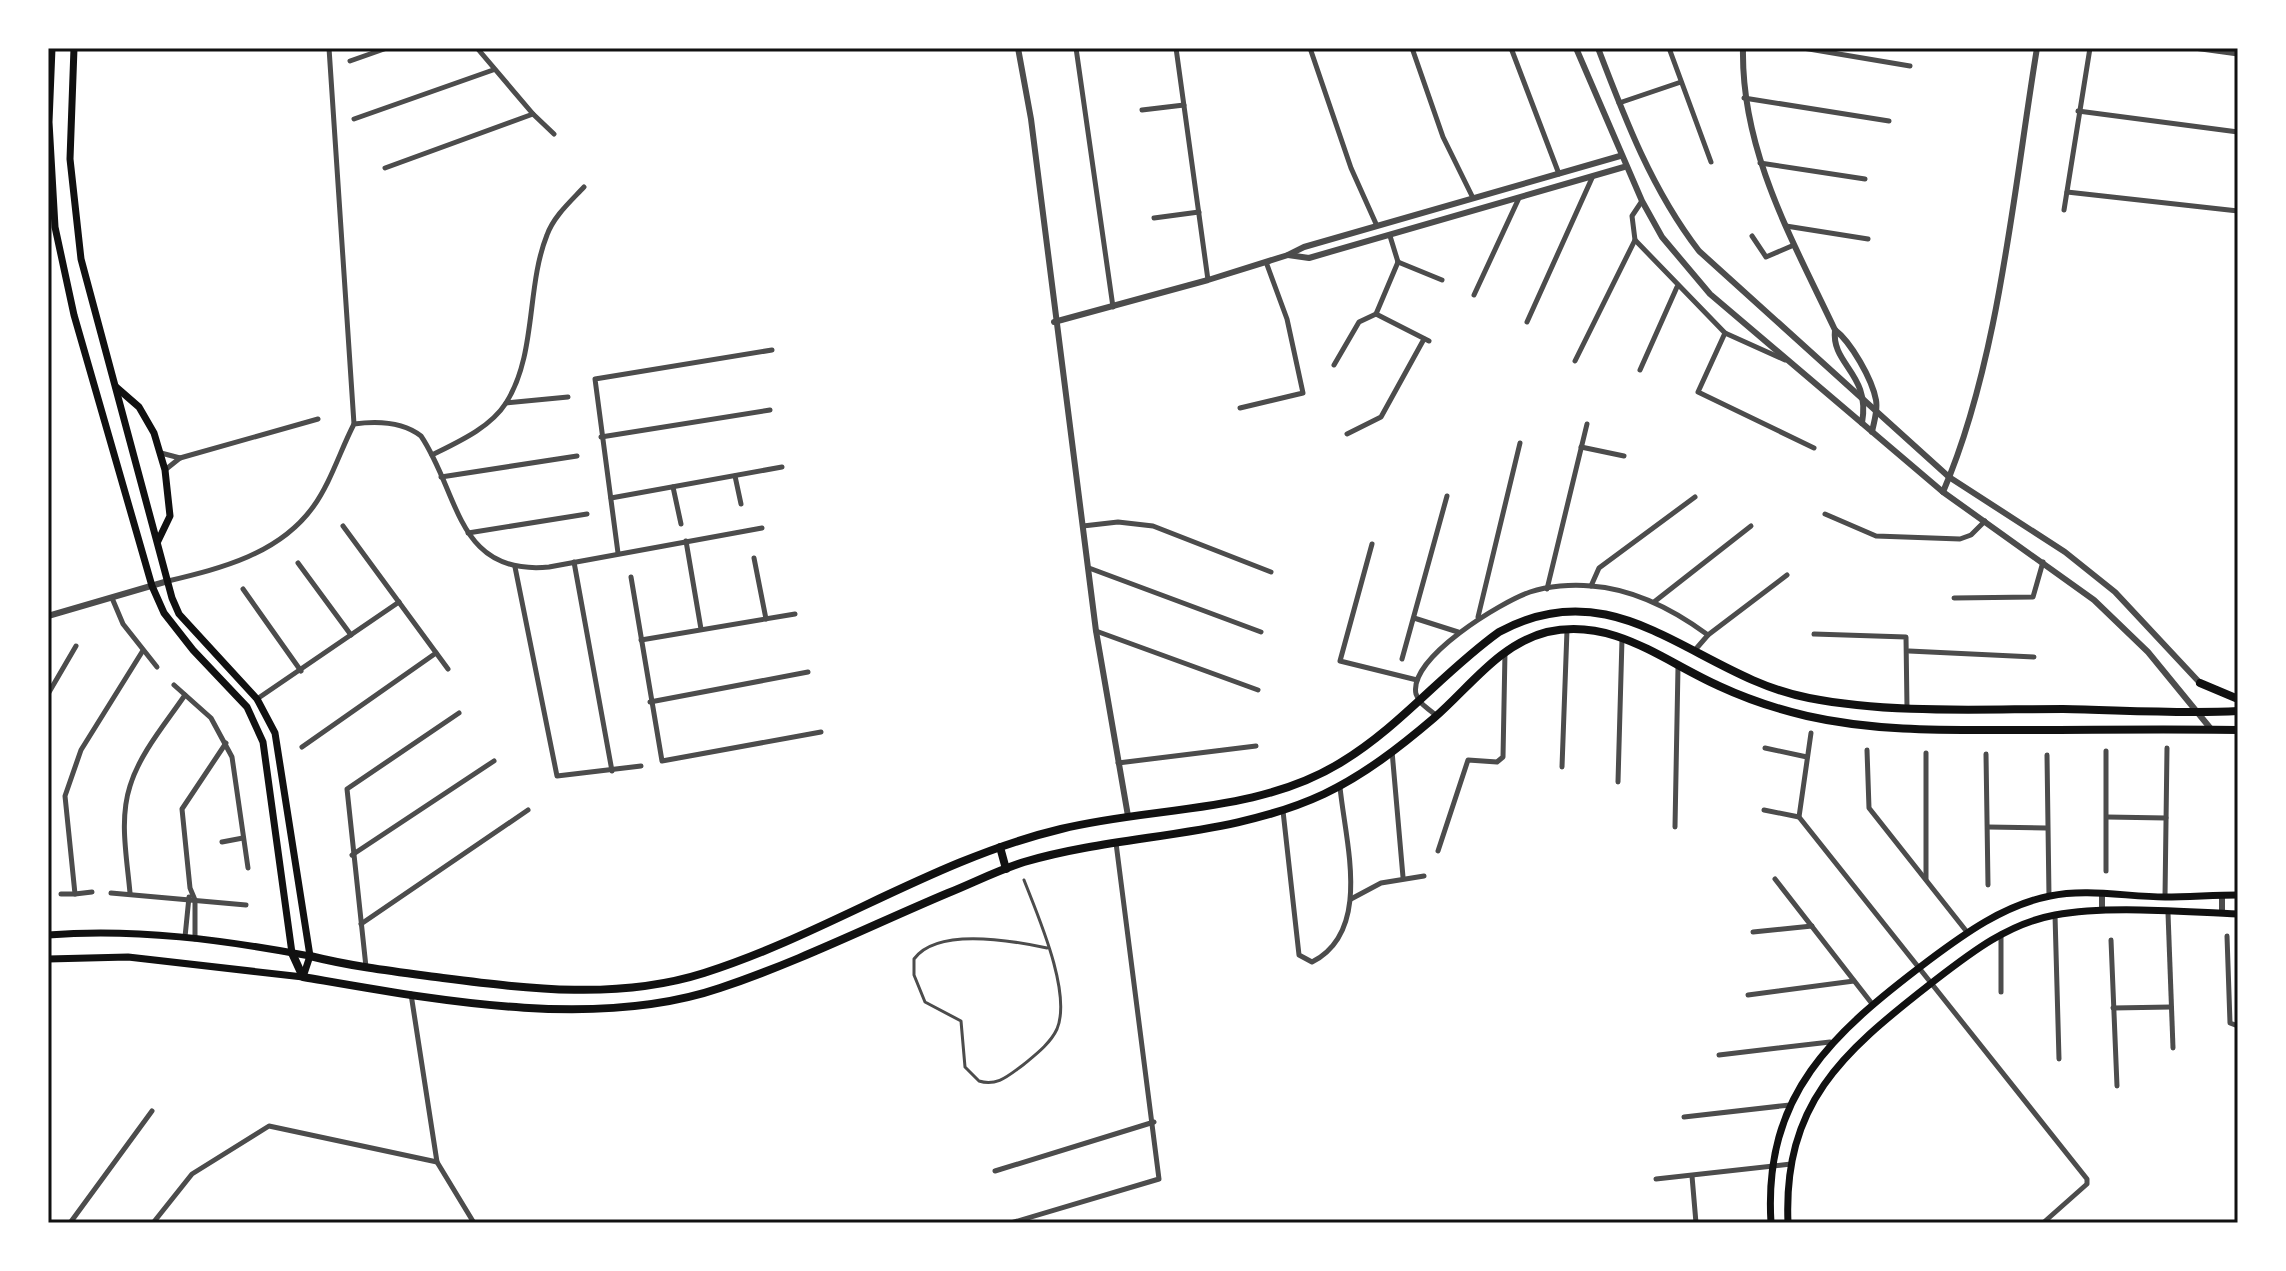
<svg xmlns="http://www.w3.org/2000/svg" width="2286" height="1271" viewBox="0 0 2286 1271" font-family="'Playfair Display',serif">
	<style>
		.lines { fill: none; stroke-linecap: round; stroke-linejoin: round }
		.service { stroke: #4c4c4c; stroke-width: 3 }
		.minor { stroke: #4c4c4c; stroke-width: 5 }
		.tertiary { stroke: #4c4c4c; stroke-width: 6 }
		.secondary { stroke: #111; stroke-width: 7 }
		.primary { stroke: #111; stroke-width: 8 }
		.neatline { fill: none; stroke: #111; stroke-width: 3 }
	</style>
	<rect width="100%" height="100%" fill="#fff"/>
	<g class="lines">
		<path class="service" d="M1024,880C1038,916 1072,993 1057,1029C1050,1044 1035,1055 1023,1065C1009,1075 997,1087 979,1081L965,1067L961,1021L925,1002L914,975V959C937,927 1014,941 1047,948"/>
		<g class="minor">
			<polyline points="329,48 354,424"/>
			<polyline points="477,48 533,114 554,134"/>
			<polyline points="1076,48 1113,307"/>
			<polyline points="1176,48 1208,280"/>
			<polyline points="1310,48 1351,168 1377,226"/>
			<polyline points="1412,48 1443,137 1473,198"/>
			<polyline points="1511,48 1559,174"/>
			<polyline points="1669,48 1711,162"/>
			<polyline points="1803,48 1910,66"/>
			<polyline points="2194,48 2238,54"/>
			<polyline points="350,61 387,48"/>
			<polyline points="1744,98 1889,121"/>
			<polyline points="1619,103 1681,82"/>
			<polyline points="1142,110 1184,105"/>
			<polyline points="2078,111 2238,132"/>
			<polyline points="354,119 493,70"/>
			<polyline points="1760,163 1865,179"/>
			<polyline points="385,168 533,114"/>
			<polyline points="2067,192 2238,211"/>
			<polyline points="2064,210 2090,48"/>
			<polyline points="1154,218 1199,212"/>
			<polyline points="1786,226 1868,239"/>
			<polyline points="1390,236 1398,262"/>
			<polyline points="1752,236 1766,257 1794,245"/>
			<polyline points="1635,240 1725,333 1785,360"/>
			<polyline points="1398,262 1442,280"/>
			<polyline points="1474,295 1519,198"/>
			<polyline points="1376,314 1429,341"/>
			<polyline points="1527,322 1592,178"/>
			<polyline points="1725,333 1698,392 1814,448"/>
			<polyline points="1575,361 1635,240 1632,216 1642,201"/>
			<polyline points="1334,365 1359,322 1376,314 1398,262"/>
			<polyline points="1640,370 1677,287"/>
			<polyline points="506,403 568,397"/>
			<polyline points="1240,408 1303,393 1287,319 1266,262"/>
			<polyline points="1347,434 1381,417 1424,339"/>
			<polyline points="601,437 770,410"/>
			<polyline points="1581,447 1624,456"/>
			<polyline points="161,453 180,458"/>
			<path d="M432,455C458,442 490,428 506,403C537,354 526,287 547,235C554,216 570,202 584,187"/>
			<polyline points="165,470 180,458 318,419"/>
			<polyline points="735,476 741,504"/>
			<polyline points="441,477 577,456"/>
			<polyline points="673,487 681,524"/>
			<polyline points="611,498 782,467"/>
			<polyline points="1825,514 1876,536 1960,539 1971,535 1985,521"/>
			<polyline points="343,526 448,669"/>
			<polyline points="1083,526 1118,522 1153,526 1271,572"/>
			<polyline points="468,533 587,514"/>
			<polyline points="686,541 701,629"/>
			<polyline points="1372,544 1340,661 1417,680"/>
			<polyline points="618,553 595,379 772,350"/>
			<polyline points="754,558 766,619"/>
			<polyline points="574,562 612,771"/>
			<polyline points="298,563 351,635"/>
			<polyline points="515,567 557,776 641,766"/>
			<polyline points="1089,568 1261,632"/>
			<polyline points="631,577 662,761 821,732"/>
			<path d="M168,581C222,568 279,554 313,507C331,482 340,451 354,424C376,421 403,422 421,436C460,494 456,576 549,567L762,528"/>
			<polyline points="1591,586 1599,568 1695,497"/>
			<polyline points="243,589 301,671"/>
			<polyline points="1547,589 1587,424"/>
			<polyline points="112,598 123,624 157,667"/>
			<polyline points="1954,598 2033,597 2043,562"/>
			<polyline points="1654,602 1751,526"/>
			<polyline points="1478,617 1520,443"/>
			<polyline points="1414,618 1458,632"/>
			<polyline points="1096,631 1258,690"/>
			<polyline points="1814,634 1906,637 1907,708"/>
			<polyline points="641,640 795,614"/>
			<polyline points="1695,650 1708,635 1787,575"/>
			<polyline points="1909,651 2034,657"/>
			<polyline points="1402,659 1447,496"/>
			<polyline points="174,685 211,718 232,757 248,868"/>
			<polyline points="48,694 76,646"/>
			<polyline points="257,699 399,602"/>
			<polyline points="650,702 808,672"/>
			<path d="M1437,716C1429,709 1419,704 1416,694C1408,658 1501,602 1530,592C1548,586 1572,584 1591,586C1635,589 1674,610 1708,635"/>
			<polyline points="1811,733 1799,817 2087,1179 2087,1184 2043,1223"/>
			<polyline points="302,747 436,653"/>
			<polyline points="1765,748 1807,757"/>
			<polyline points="1867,750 1869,808 1967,932"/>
			<polyline points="1392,751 1403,877"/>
			<polyline points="1926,753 1926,879"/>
			<polyline points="1986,754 1988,885"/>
			<polyline points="2047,755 2049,896"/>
			<polyline points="1118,763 1256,746"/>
			<polyline points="1562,767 1567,630"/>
			<polyline points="1618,782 1622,639"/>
			<polyline points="1764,810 1799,817"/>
			<path d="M1283,811L1299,955L1312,962C1373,931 1345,841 1340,787"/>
			<polyline points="2107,817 2166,818"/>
			<polyline points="1675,827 1678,667"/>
			<polyline points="1988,827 2046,828"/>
			<polyline points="222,842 243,838"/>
			<polyline points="1438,851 1468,760 1497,762 1503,757 1505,652"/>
			<polyline points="352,855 494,761"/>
			<polyline points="2106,871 2106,751"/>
			<polyline points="1775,879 1873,1005"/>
			<polyline points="92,892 75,894 65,796 81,750 142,652"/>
			<polyline points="111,893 246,905"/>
			<path d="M130,893C127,858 119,820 130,786C140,753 166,723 185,695"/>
			<polyline points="61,894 75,894"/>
			<polyline points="2165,897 2167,748"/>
			<polyline points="1351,899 1381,883 1424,876"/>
			<polyline points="2168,913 2173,1048"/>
			<polyline points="2055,915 2059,1059"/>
			<polyline points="361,924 528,810"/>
			<polyline points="1753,932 1812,926"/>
			<polyline points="2227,936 2230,1023 2238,1026"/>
			<polyline points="185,937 189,897"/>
			<polyline points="195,939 195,900 190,888 182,809 226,743"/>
			<polyline points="2111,940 2117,1086"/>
			<polyline points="366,967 347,789 459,713"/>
			<polyline points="2001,992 2001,934"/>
			<polyline points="411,994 437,1162 474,1223"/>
			<polyline points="1748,995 1854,981"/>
			<polyline points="2113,1008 2171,1007"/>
			<polyline points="1719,1055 1830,1042"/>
			<polyline points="1684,1117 1790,1105"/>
			<polyline points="995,1171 1154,1122"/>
			<polyline points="1692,1176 1696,1223"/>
			<polyline points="1656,1179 1791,1164"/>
			<polyline points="70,1223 152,1111"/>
			<polyline points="153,1223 192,1174 269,1126 437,1162"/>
			<polyline points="1011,1223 1159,1179 1116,843"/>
		</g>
		<g class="tertiary">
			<polyline points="1018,48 1031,119 1096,631 1128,816"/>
			<polyline points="1576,48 1642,201 1662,237 1710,294 1943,492 2094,600 2148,652 2211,729"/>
			<path d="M1598,48C1625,119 1652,190 1699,251L1949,477L2065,552L2115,592L2200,683"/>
			<path d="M1743,48C1741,151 1792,239 1835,330C1851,342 1872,379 1876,400C1878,411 1874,421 1872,432"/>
			<polyline points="1288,255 1309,258 1624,167"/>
			<polyline points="1054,322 1208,280 1288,255 1304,247 1620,156"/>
			<path d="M1835,330C1831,365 1871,373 1862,423"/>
			<path d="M1943,492C1999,363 2014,187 2037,48"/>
			<polyline points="48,616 168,581"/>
			<polyline points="2102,910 2102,894"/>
			<polyline points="2222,913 2222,895"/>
		</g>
		<g class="secondary">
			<polyline points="52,48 49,122 55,227 74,315 152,586 164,613 193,650 247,707 263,742 292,953"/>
			<polyline points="116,387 139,407 154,433 165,470 170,516 158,541"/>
			<path d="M48,935C136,928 224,940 310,956"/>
			<polyline points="48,959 128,957 303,977 310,956 275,733 257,699 179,614 172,598 81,259 70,159 74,48"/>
			<path d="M1771,1223C1763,1094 1833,1033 1928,961C1964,934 2004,905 2050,896C2087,888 2128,897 2165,897C2189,897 2214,895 2238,895"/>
			<path d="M1788,1223C1783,1104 1842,1053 1929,985C1968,955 2006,924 2055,915C2110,905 2182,912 2238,914"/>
		</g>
		<g class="primary">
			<polyline points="2200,683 2238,699"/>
			<polyline points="1000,847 1006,869"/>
			<path d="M292,953L303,977C431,999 594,1031 720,988C798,962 872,925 948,893C973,883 998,870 1024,862C1122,833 1230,838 1324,794C1364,775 1400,747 1434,718C1469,688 1499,644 1547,632C1613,617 1663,661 1719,686C1747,699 1777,709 1807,716C1877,732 1950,730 2022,730C2094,730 2166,729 2238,730"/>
			<path d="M310,956C354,967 398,972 443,978C530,989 619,1000 704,973C827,934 935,859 1061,829C1154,806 1256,814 1340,763C1400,727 1443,672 1499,632C1620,566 1697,677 1809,698C1892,714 1979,709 2063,709C2121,710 2180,714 2238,711"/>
		</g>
	</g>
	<rect width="2286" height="1271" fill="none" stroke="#ffffff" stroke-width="100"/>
	<rect x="50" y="50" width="2186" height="1171" class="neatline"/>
</svg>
